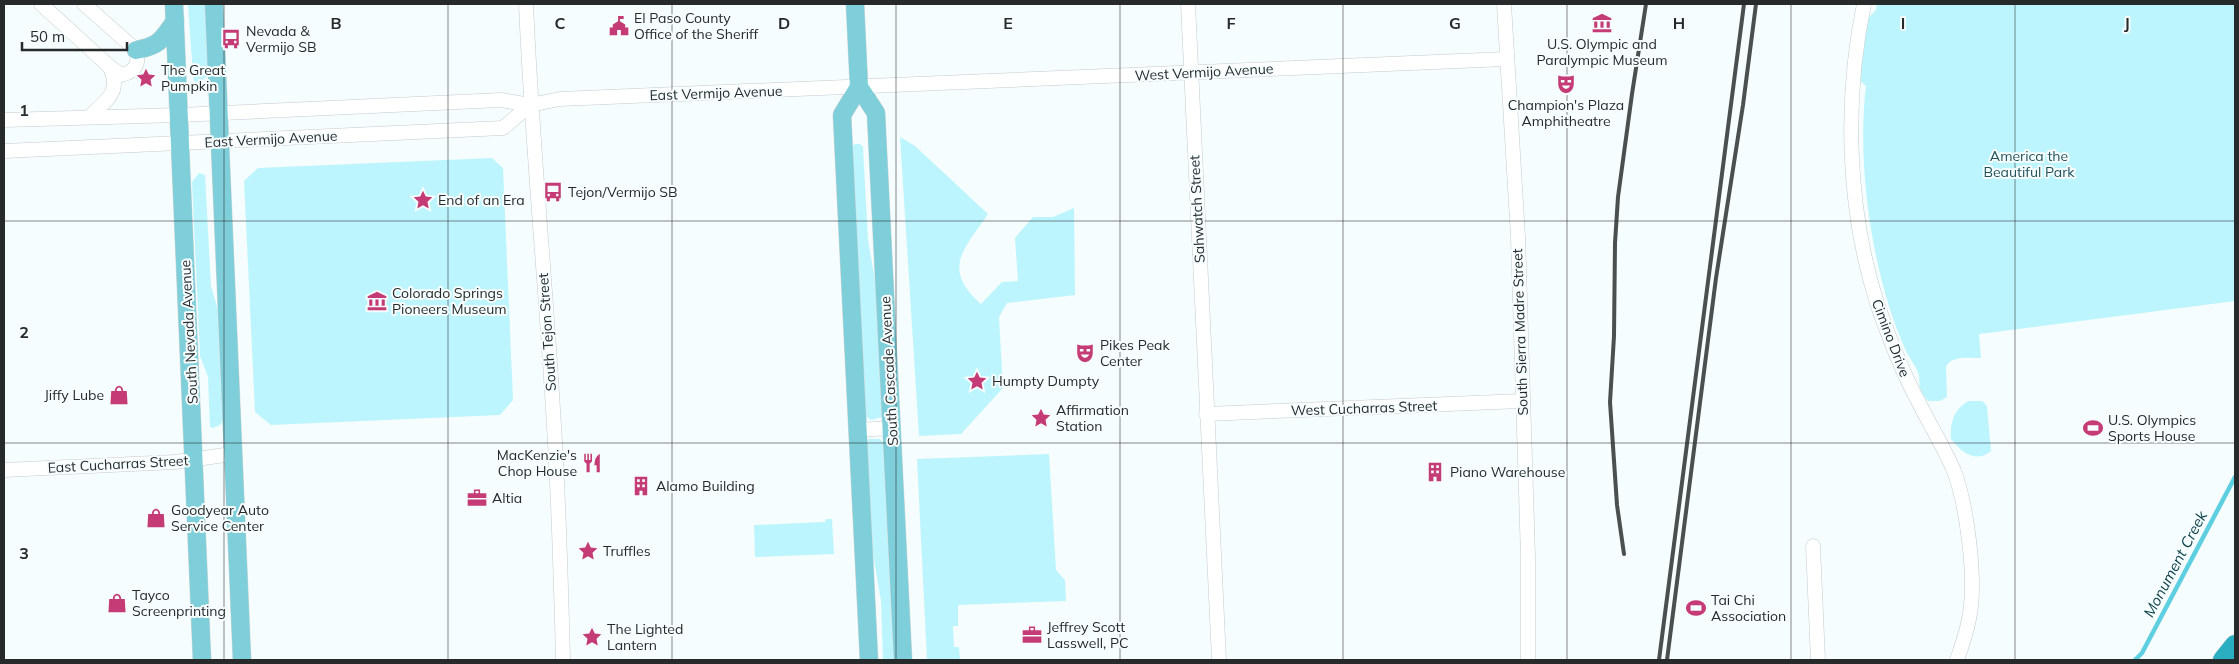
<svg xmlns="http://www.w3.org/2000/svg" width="2239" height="664" viewBox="0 0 2239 664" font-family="Mulish,sans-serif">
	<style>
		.green { fill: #bdf5fe }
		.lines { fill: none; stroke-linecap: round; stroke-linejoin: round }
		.stream { stroke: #5dcfe0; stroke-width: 4.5 }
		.minor-casing { stroke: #c3cbcd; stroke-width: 15 }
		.major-casing { stroke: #d8d9d9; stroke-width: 19 }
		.highway-casing { stroke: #d8d9d9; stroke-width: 21 }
		.minor { stroke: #fff; stroke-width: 14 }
		.major { stroke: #7fcfda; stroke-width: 18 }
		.highway { stroke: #2aafc2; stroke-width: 20 }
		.rail { stroke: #4a4f4f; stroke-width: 4 }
		.grid { fill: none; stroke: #262a2a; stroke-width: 1; stroke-opacity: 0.55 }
		.labels { text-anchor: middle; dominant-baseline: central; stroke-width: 4; stroke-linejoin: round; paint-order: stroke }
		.poi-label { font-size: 14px; fill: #262a2a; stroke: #f6fdfe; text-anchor: start }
		.street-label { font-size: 14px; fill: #262a2a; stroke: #f6fdfe }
		.park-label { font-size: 14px; fill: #21525a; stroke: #f6fdfe }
		.water-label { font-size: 15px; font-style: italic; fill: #093f47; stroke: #f6fdfe }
		.grid-label { font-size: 16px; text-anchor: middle; font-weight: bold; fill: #262a2a; stroke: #f6fdfe; stroke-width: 4; stroke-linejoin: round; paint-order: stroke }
	</style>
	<rect width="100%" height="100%" fill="#f6fdfe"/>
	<g class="green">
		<polygon points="188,4 207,4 210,74 199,83 194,81 193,76"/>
		<path d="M1877,4H2235V301L1979,334L1981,358C1970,358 1951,355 1946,367L1947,397L1940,401H1928C1914,384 1923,383 1917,370C1914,364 1910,359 1907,353C1873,281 1856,165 1866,86L1859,80L1867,19L1876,10Z"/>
		<path d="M900,137L915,146L988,214C964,250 941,268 981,304L1002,282L1018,281L1015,238L1033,217H1053L1074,208L1075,295L1007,303L999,317L1003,388L961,434L919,436Z"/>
		<polygon points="855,144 860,144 863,147 868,240 878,297 882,417 871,420 865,416 852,147"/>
		<polygon points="492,158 503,168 513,400 500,415 271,425 255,412 244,181 258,168"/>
		<polygon points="199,173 205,175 211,286 218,310 223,421 220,425 213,428 210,427 208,377 200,356 192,182"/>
		<path d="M1968,401H1982L1987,406L1991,451C1976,464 1961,452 1951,439C1950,422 1953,411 1968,401Z"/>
		<polygon points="869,439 880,439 883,443 894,660 883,660 881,601 870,537 866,442"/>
		<polygon points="1049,454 1056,570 1065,580 1066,601 958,605 958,626 953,626 954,647 959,647 960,660 927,660 917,459"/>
		<polygon points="826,519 832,519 834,554 755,557 754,525 825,522"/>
	</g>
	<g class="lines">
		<polyline class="stream" points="2135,660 2142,653 2235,477"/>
		<defs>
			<g id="minor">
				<path d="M41,4L110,67L121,75C135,72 140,64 136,50L84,4"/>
				<path d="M526,4C532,145 546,285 554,426C559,504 561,582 563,660"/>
				<polyline points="1188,4 1219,660"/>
				<polyline points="1504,4 1518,237 1528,557 1528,660"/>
				<path d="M1864,4C1844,100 1847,209 1877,303C1888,335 1900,367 1916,397C1928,422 1943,445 1954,471C1967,506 1976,576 1970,613C1968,629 1962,645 1957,660"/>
				<path d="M90,116C108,99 121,92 110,67"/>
				<polyline points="4,120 179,115 501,100 530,105 560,99 1506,59"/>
				<polyline points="4,151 503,128 530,105"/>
				<polyline points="1206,414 1522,401"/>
				<polyline points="857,430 892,428"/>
				<polyline points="4,470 175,462 232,454"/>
				<polyline points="1813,546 1818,660"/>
			</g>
			<g id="major">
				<polyline points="174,4 202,660"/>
				<polyline points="214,4 242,660"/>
				<polyline points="855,4 859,87 876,113 903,660"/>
				<path d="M136,50C159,46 162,40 175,21"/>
				<polyline points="859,87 842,115 869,660"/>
			</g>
			<polyline id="highway" points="2223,660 2235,645"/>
		</defs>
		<use href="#minor" class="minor-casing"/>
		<use href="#major" class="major-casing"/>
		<use href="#highway" class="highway-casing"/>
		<use href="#minor" class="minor"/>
		<use href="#major" class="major"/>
		<use href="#highway" class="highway"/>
		<g class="rail">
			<polyline points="1624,554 1617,505 1610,402 1614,336 1615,243 1618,197 1632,94 1646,4"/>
			<polyline points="1659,660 1744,4"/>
			<polyline points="1667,660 1716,278 1743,105 1756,4"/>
		</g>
	</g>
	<path class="grid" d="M224,4V660M448,4V660M672,4V660M896,4V660M1120,4V660M1343,4V660M1567,4V660M1791,4V660M2015,4V660M4,221H2235M4,443H2235"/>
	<defs>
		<symbol id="museum-bare" viewBox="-9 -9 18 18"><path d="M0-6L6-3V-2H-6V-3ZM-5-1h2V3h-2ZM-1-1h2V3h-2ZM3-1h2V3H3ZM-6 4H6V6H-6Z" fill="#c53b75" stroke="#f6fdfe" stroke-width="2.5" paint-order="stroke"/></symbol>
		<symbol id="civic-bare" viewBox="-9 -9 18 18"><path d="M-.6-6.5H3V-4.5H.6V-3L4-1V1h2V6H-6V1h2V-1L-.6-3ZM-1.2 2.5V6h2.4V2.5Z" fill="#c53b75" stroke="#f6fdfe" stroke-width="2.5" paint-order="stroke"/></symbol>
		<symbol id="bus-bare" viewBox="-9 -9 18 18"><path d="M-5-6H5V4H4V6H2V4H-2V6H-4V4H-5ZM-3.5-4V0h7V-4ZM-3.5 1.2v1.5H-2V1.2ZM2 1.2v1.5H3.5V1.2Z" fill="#c53b75" stroke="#f6fdfe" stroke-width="2.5" paint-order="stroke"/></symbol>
		<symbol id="sight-bare" viewBox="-9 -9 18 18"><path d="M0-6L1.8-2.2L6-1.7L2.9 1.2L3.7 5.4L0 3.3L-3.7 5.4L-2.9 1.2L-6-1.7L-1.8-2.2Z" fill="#c53b75" stroke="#f6fdfe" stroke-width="2.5" paint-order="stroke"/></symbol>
		<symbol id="theatre-bare" viewBox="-9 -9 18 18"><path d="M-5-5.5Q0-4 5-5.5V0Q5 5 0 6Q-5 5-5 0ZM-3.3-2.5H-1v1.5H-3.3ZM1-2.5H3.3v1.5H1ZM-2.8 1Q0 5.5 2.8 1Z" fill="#c53b75" stroke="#f6fdfe" stroke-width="2.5" paint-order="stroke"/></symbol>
		<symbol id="shop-bare" viewBox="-9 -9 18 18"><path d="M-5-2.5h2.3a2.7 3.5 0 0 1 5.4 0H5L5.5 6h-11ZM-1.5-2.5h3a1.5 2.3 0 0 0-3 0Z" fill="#c53b75" stroke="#f6fdfe" stroke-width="2.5" paint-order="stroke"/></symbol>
		<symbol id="stadium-bare" viewBox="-9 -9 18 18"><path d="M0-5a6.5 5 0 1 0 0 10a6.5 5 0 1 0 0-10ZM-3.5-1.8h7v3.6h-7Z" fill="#c53b75" stroke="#f6fdfe" stroke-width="2.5" paint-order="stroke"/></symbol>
		<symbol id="restaurant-bare" viewBox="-9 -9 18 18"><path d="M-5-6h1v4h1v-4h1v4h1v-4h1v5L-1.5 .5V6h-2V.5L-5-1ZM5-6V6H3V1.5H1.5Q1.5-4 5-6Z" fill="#c53b75" stroke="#f6fdfe" stroke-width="2.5" paint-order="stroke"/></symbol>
		<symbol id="building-bare" viewBox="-9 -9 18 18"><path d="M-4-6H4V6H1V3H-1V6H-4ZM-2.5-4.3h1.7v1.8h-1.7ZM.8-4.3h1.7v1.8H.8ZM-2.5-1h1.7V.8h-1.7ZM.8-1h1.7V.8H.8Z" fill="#c53b75" stroke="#f6fdfe" stroke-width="2.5" paint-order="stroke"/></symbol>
		<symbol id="office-bare" viewBox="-9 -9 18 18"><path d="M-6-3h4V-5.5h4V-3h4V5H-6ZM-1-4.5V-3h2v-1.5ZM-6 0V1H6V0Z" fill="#c53b75" stroke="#f6fdfe" stroke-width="2.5" paint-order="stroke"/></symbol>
	</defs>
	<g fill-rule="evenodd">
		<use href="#museum-bare" x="1588" y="9" width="28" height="28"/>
		<use href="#civic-bare" x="605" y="12" width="28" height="28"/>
		<use href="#bus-bare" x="217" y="25" width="28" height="28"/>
		<use href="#sight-bare" x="132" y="64" width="28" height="28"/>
		<use href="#theatre-bare" x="1552" y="70" width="28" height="28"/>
		<use href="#bus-bare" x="539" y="178" width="28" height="28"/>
		<use href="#sight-bare" x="409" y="186" width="28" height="28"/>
		<use href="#museum-bare" x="363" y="287" width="28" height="28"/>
		<use href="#theatre-bare" x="1071" y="339" width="28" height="28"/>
		<use href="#sight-bare" x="963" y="367" width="28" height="28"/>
		<use href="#shop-bare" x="105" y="381" width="28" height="28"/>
		<use href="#sight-bare" x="1027" y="404" width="28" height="28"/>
		<use href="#stadium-bare" x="2079" y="414" width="28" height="28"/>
		<use href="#restaurant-bare" x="578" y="449" width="28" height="28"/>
		<use href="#building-bare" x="1421" y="458" width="28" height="28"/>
		<use href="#building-bare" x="627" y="472" width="28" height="28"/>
		<use href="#office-bare" x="463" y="484" width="28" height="28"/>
		<use href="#shop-bare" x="142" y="504" width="28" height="28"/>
		<use href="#sight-bare" x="574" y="537" width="28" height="28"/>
		<use href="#shop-bare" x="103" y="589" width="28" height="28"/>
		<use href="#stadium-bare" x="1682" y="594" width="28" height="28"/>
		<use href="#office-bare" x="1018" y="621" width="28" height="28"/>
		<use href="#sight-bare" x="578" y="623" width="28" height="28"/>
	</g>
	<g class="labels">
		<g class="poi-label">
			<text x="634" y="18">El Paso County<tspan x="634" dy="16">Office of the Sheriff</tspan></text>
			<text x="246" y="31">Nevada &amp;<tspan x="246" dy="16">Vermijo SB</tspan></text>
			<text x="1602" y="44" text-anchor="middle">U.S. Olympic and<tspan x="1602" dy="16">Paralympic Museum</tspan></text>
			<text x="161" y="70">The Great<tspan x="161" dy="16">Pumpkin</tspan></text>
			<text x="1566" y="105" text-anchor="middle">Champion's Plaza<tspan x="1566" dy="16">Amphitheatre</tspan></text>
			<text x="568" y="192">Tejon/Vermijo SB</text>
			<text x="438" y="200">End of an Era</text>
			<text x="392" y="293">Colorado Springs<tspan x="392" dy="16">Pioneers Museum</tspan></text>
			<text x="1100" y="345">Pikes Peak<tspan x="1100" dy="16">Center</tspan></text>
			<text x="992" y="381">Humpty Dumpty</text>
			<text x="104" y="395" text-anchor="end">Jiffy Lube</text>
			<text x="1056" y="410">Affirmation<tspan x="1056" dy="16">Station</tspan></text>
			<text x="2108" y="420">U.S. Olympics<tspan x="2108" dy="16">Sports House</tspan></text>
			<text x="577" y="455" text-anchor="end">MacKenzie's<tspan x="577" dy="16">Chop House</tspan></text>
			<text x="1450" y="472">Piano Warehouse</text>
			<text x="656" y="486">Alamo Building</text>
			<text x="492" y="498">Altia</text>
			<text x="171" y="510">Goodyear Auto<tspan x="171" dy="16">Service Center</tspan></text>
			<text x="603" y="551">Truffles</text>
			<text x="132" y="595">Tayco<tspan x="132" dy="16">Screenprinting</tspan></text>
			<text x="1711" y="600">Tai Chi<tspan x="1711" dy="16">Association</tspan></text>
			<text x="1047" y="627">Jeffrey Scott<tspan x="1047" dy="16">Lasswell, PC</tspan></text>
			<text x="607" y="629">The Lighted<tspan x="607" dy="16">Lantern</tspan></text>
		</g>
		<g class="street-label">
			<text transform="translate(1204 72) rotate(-3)">West Vermijo Avenue</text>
			<text transform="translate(716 93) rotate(-2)">East Vermijo Avenue</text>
			<text transform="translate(271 139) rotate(-3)">East Vermijo Avenue</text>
			<text transform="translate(1197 209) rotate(-93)">Sahwatch Street</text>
			<text transform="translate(189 332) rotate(-93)">South Nevada Avenue</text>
			<text transform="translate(547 332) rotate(-94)">South Tejon Street</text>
			<text transform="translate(1520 332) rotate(-92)">South Sierra Madre Street</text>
			<text transform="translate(1891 338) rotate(69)">Cimino Drive</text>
			<text transform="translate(889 371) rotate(-93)">South Cascade Avenue</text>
			<text transform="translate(1364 408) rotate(-2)">West Cucharras Street</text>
			<text transform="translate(118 464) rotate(-3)">East Cucharras Street</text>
		</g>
		<g class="park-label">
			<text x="2029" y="156">America the<tspan x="2029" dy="16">Beautiful Park</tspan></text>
		</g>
		<g class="water-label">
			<text transform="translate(2175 564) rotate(-62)">Monument Creek</text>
		</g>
	</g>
	<g class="grid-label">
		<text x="336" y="29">B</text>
		<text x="560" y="29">C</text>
		<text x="784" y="29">D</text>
		<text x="1008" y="29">E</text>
		<text x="1231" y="29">F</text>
		<text x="1455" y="29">G</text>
		<text x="1679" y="29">H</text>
		<text x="1903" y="29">I</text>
		<text x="2127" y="29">J</text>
		<text x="24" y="116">1</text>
		<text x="24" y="338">2</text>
		<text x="24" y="559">3</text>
	</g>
	<rect width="2239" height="664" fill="none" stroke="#262a2a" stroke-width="10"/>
	<path d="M22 42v8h105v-8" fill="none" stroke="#262a2a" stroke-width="2.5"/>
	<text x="30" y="42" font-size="15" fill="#262a2a" stroke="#f6fdfe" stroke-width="4" paint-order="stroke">50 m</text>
</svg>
